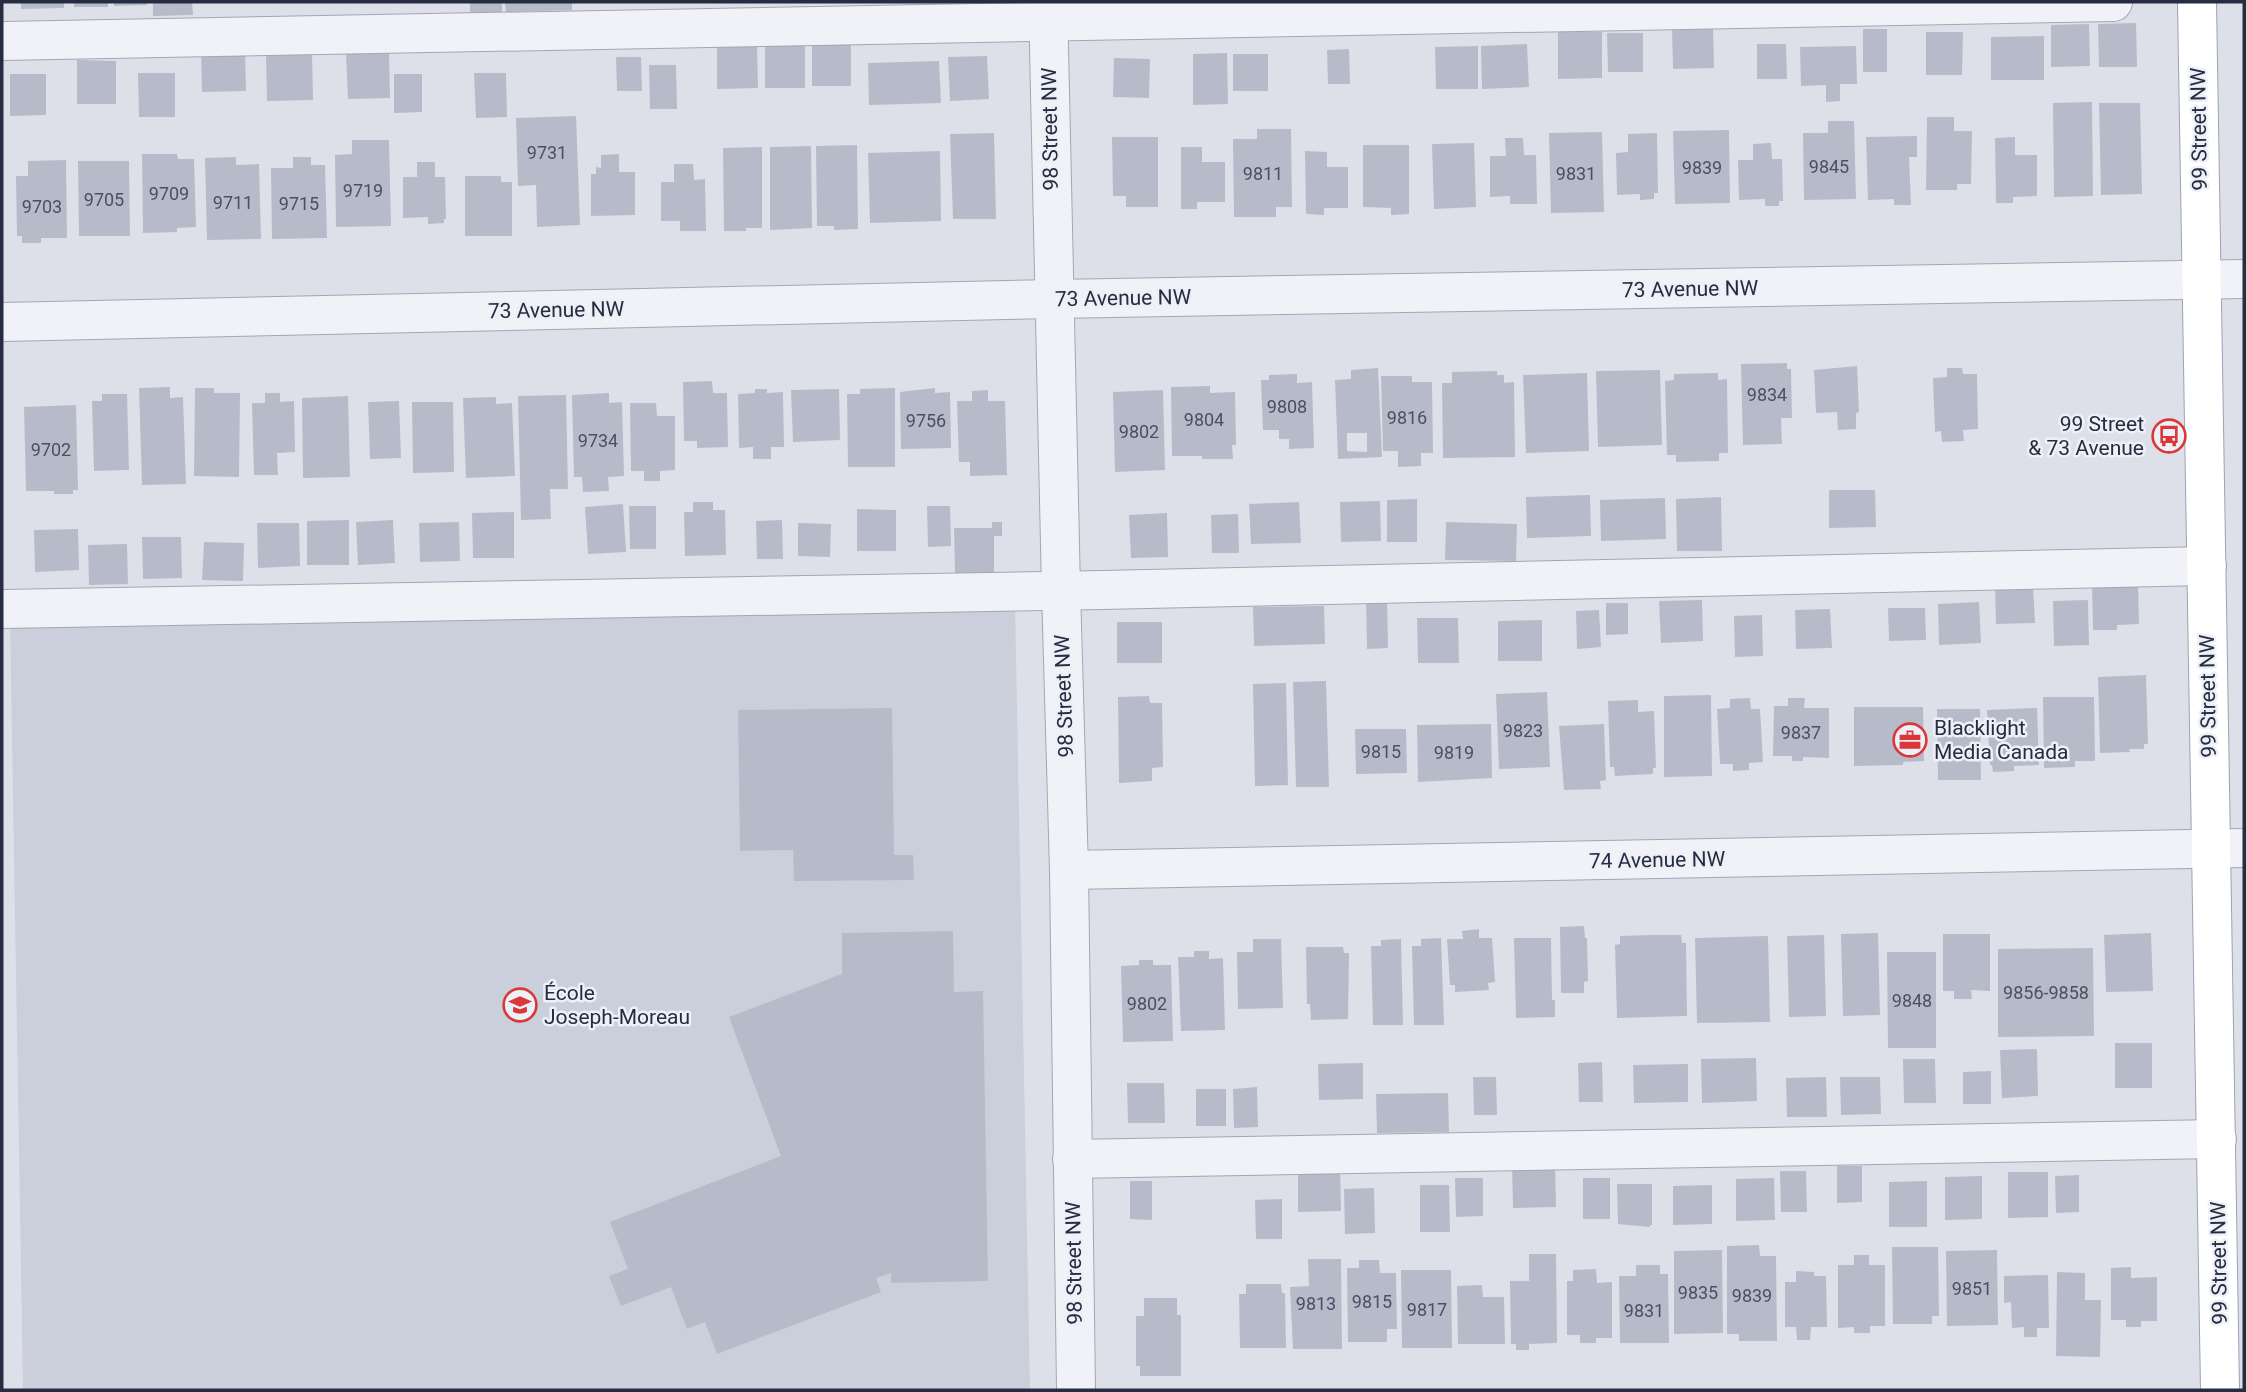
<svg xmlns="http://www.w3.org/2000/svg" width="2246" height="1392" viewBox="0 0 2246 1392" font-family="Roboto,sans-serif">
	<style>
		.built { fill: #cbcfdb }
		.building { fill: #b7bbc9; fill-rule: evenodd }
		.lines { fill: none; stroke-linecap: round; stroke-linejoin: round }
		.minor-casing { stroke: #a3a6b3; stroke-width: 40 }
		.major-casing { stroke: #9ca2b5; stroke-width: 40 }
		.minor { stroke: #f1f2f7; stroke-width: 38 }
		.major { stroke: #fff; stroke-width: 38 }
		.labels { text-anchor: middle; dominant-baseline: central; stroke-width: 5; stroke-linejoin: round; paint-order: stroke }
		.number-label { font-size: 18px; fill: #4a5063 }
		.street-label { font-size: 21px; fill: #262c41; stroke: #edf0f6 }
		.poi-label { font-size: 21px; fill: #262c41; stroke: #edf0f6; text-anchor: start }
	</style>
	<rect width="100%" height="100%" fill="#dee0e9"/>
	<polygon class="built" points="1015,602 1030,1390 23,1390 10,621"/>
	<g class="building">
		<polygon points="21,2 64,2 64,8 21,9"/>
		<rect x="74" y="2" width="34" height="5"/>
		<polygon points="114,2 147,2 147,5 114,6"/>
		<polygon points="153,2 192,2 193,15 153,16"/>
		<rect x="470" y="2" width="32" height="13"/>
		<polygon points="505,2 572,2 572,10 506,12"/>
		<polygon points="2136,23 2137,67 2099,67 2098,24"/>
		<polygon points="2089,24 2090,66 2051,67 2051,25"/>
		<polygon points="1672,27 1713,27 1714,68 1673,69"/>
		<rect x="1863" y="29" width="24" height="43"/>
		<polygon points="1558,32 1602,32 1602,78 1558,79"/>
		<polygon points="1926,32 1963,32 1962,75 1926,75"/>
		<polygon points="1607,33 1643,33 1643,72 1608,72"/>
		<polygon points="2044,36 2044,80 1991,80 1991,37"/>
		<polygon points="851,43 851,86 812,86 812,44"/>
		<polygon points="805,44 805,88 765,88 765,45"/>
		<polygon points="1527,44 1529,87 1482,89 1481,46"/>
		<polygon points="1757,44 1786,44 1787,79 1757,79"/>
		<polygon points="717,46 757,46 758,88 717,89"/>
		<polygon points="1478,46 1478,89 1436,89 1435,47"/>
		<polygon points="1856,46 1857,84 1840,84 1840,101 1826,102 1826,85 1801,86 1800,47"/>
		<polygon points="245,49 246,91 202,92 201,50"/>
		<polygon points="1349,49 1350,84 1328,84 1327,50"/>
		<polygon points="389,53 390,98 348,99 346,54"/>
		<polygon points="1227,53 1228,104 1193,105 1193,54"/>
		<polygon points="312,54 313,100 267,101 266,55"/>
		<rect x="1233" y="54" width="35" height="37"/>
		<polygon points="987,56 989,99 950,101 948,57"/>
		<polygon points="616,57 641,57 642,91 617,91"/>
		<polygon points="1114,58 1150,59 1149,98 1113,97"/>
		<polygon points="77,60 116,61 116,104 77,104"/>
		<polygon points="939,61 941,103 869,105 868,63"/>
		<polygon points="649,65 676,65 677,109 650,109"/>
		<polygon points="138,73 175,73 175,117 139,117"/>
		<polygon points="474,73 506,73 507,117 476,118"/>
		<polygon points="10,74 46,74 46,115 10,116"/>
		<polygon points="394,74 422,74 422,112 394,113"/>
		<polygon points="2092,102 2093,196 2054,197 2053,103"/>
		<polygon points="2099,103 2140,103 2142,194 2101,195"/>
		<polygon points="576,116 580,225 537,227 536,185 518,186 516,118"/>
		<polygon points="1927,117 1954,117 1954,131 1972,131 1971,184 1957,184 1957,190 1926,190"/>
		<polygon points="1828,121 1854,121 1856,199 1804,200 1803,133 1828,133"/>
		<polygon points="1257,129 1291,129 1292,207 1276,207 1276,217 1234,217 1233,139 1257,139"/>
		<polygon points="1729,130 1730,203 1675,204 1673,131"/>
		<polygon points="1602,132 1604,212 1551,213 1549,133"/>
		<polygon points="994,133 996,219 953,219 950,134"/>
		<polygon points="1657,133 1658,193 1654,193 1654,199 1640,200 1640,194 1617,195 1616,153 1628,152 1628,134"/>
		<polygon points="1917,136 1917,157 1909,157 1911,205 1894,205 1894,199 1868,200 1866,137"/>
		<polygon points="1112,137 1158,137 1158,207 1126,207 1126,196 1113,196"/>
		<polygon points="2015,137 2015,155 2037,155 2037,196 2013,197 2013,203 1996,203 1995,138"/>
		<polygon points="1505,138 1523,138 1524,155 1536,155 1537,204 1510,204 1510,196 1490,197 1490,156 1506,156"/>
		<polygon points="352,140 389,140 391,226 336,227 335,155 352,154"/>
		<polygon points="1474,143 1476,207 1434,209 1432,144"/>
		<polygon points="1771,143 1772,159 1782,159 1783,201 1779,201 1779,206 1765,206 1765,199 1739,200 1738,160 1753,160 1753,144"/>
		<polygon points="857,145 858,229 834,230 834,226 817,226 816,146"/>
		<polygon points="1363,145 1409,145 1409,214 1391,215 1391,208 1363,207"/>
		<polygon points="811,146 812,228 770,230 770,147"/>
		<polygon points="762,147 762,228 746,228 746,231 724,231 723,148"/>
		<polygon points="1181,147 1202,147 1202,162 1225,162 1225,202 1197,202 1197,209 1181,209"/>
		<polygon points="940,151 941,221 870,223 868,153"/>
		<polygon points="1305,151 1327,152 1327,167 1348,167 1348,208 1324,208 1324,215 1306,214"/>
		<polygon points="142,154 177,154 178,159 194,159 196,227 177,228 177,232 143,233"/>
		<polygon points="619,154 619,172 635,172 635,215 591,216 591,174 596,174 596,167 601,168 601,155"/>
		<polygon points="236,157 236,165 259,164 261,239 207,240 205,158"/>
		<polygon points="293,157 311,157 311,165 325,165 327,238 272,239 271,168 293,168"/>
		<polygon points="66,160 67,238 41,238 41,243 22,243 22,236 17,236 16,176 28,176 28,161"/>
		<polygon points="78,161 129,161 130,236 79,236"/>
		<polygon points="417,162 435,162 435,177 445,177 446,219 444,219 444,223 428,224 428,217 403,218 403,177 417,177"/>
		<polygon points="674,164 693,164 694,180 705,179 706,231 680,231 680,221 661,221 661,182 674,182"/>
		<polygon points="465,176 501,176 501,182 512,182 512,236 465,236"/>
		<polygon points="1787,363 1787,369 1791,369 1792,418 1781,418 1782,444 1743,445 1741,364"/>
		<polygon points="1857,366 1859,412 1856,413 1856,429 1838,430 1837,412 1816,413 1814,370"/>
		<path d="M1378,368L1382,457L1338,459L1335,380L1351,379V370ZM1347,433H1367V452L1347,451Z"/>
		<polygon points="1947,368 1962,368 1963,374 1977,374 1978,429 1963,430 1964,441 1942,442 1941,431 1935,432 1933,378 1947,377"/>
		<polygon points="1660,370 1662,445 1598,447 1596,371"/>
		<polygon points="1497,371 1497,375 1504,375 1504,383 1514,382 1515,457 1443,458 1442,383 1452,383 1452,372"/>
		<polygon points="1587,373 1589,451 1526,453 1523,375"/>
		<polygon points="1718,373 1718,380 1727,379 1728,453 1719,453 1719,461 1676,462 1676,455 1667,455 1665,381 1674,380 1674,374"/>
		<polygon points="1297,374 1297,383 1312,382 1314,448 1289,449 1289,439 1279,439 1279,430 1263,430 1261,380 1269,380 1269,375"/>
		<polygon points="1381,376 1412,376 1412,382 1432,382 1433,453 1421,453 1421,466 1398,467 1398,451 1383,451"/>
		<polygon points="712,381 713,393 727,393 728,447 697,448 697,441 684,441 683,382"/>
		<polygon points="1210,386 1210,393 1235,392 1236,445 1232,445 1233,459 1202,459 1202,456 1172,456 1171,387"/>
		<polygon points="170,387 170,398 183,397 186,484 142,485 139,388"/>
		<polygon points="195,388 214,388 214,393 240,393 239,477 194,476"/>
		<polygon points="895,388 895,467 848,467 847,394 860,394 860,389"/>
		<polygon points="935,388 935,393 950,392 951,448 901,449 900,392"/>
		<polygon points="755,389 767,389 767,393 783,392 784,447 771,447 771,459 753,459 753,447 739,448 738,394 755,393"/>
		<polygon points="839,389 840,440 793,442 791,390"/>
		<polygon points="988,390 988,401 1005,401 1007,475 970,476 970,462 959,462 957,401 972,401 972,391"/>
		<polygon points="1163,390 1165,470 1115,472 1113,392"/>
		<polygon points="265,393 280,393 280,402 294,401 295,452 277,453 278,475 254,475 252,403 265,403"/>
		<polygon points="609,393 609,403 622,402 624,476 608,477 609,491 583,492 582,477 574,477 572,395"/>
		<polygon points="102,394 127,394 129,470 94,471 92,401 102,401"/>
		<polygon points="566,395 568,489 550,489 551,519 521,520 518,396"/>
		<polygon points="348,396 350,477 303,478 302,398"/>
		<polygon points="496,397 496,404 512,403 515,476 466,478 463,398"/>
		<polygon points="399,401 401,458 370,459 368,402"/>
		<polygon points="412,402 453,402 454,472 413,473"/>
		<polygon points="630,403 656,403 657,416 675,416 675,470 660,471 660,481 644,481 644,471 631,471"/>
		<polygon points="76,405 78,490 73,490 73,494 54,494 54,491 26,491 24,407"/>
		<polygon points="1829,490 1875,490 1876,527 1829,528"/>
		<polygon points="1590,495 1591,536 1527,538 1526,497"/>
		<polygon points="1721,497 1722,551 1677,551 1676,499"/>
		<polygon points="1665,498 1666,539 1601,541 1600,500"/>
		<polygon points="1417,499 1417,542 1387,542 1387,500"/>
		<polygon points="1380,501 1381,541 1341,542 1340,502"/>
		<polygon points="693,502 713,502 713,510 725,510 726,555 685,556 684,512 693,512"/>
		<polygon points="1299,502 1301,543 1251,544 1249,504"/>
		<polygon points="623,504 626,552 588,554 585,507"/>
		<polygon points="629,506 656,506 656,549 630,549"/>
		<polygon points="927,506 950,506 951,546 928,547"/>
		<polygon points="857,509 896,510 896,551 857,551"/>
		<polygon points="514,512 514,558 473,558 472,513"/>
		<polygon points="1167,513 1168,557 1131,558 1129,515"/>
		<polygon points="1238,514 1239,553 1212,553 1211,515"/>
		<polygon points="349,520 349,565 307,565 307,521"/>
		<polygon points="393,520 395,563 358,565 356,522"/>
		<polygon points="782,520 783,559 757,559 756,521"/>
		<polygon points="459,522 460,561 420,562 419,523"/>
		<polygon points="992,522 1002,522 1002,536 994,536 994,573 955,573 954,528 992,528"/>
		<polygon points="1446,522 1517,524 1516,561 1445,560"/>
		<polygon points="257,523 299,523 300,566 258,568"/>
		<polygon points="798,523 831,524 830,557 798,556"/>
		<polygon points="78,529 79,570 35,572 34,530"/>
		<polygon points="142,537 181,537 182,578 143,579"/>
		<polygon points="204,542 244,543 243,581 202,580"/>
		<polygon points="127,544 128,584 89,585 88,545"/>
		<polygon points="2138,583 2139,624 2117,625 2117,630 2093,630 2092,584"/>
		<polygon points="1995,585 2033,585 2035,623 1996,624"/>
		<polygon points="1366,598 1387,598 1388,648 1367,649"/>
		<polygon points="1702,600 1703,641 1661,643 1659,601"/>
		<polygon points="2088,600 2089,645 2054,646 2053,601"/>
		<polygon points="1979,602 1981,643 1939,645 1938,604"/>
		<polygon points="1606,603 1628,603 1628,634 1606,635"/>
		<polygon points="1324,606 1325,644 1254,646 1253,607"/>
		<polygon points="1888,608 1925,608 1926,640 1889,641"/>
		<polygon points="1830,609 1832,648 1796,649 1795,610"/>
		<polygon points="1599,610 1601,647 1577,649 1576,611"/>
		<polygon points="1762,615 1763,656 1735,657 1734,616"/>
		<polygon points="1417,618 1458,618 1459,663 1418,663"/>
		<polygon points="1542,620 1542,661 1498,661 1498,621"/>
		<rect x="1117" y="622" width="45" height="41"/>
		<polygon points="2146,675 2148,744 2144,744 2144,749 2129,749 2130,752 2100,753 2098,677"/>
		<polygon points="1326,681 1329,787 1296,787 1293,682"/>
		<polygon points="1286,683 1288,785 1255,786 1253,684"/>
		<polygon points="1547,692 1550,767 1499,769 1496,694"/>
		<polygon points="1711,695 1712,776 1664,777 1664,696"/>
		<polygon points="1149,696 1150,703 1162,703 1163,767 1152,768 1152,781 1119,783 1118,697"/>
		<polygon points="2043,697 2094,697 2095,761 2075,761 2075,767 2044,768"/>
		<polygon points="1750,698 1751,709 1760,709 1763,762 1749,763 1749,770 1733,771 1733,764 1720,764 1717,709 1730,708 1730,699"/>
		<polygon points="1788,698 1805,698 1804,708 1829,708 1829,758 1803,757 1803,761 1792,761 1792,756 1773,756 1774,706 1788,706"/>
		<polygon points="1638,700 1638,712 1654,711 1656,768 1653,768 1653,774 1615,776 1614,767 1610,767 1608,701"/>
		<polygon points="1854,707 1923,707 1924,761 1903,762 1903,765 1854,766"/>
		<polygon points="892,708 894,855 913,855 914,880 794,881 793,850 740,851 738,710"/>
		<polygon points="2037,708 2039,765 2014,766 2014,771 1993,772 1992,765 1990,765 1987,710"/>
		<polygon points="1937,709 1980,709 1981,780 1938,780"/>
		<polygon points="1491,724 1492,778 1418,782 1417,725"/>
		<polygon points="1604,724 1606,780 1600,781 1601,789 1564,790 1559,726"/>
		<polygon points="1355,729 1406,729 1407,773 1356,774"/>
		<polygon points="1584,926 1585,938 1587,938 1588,981 1584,982 1584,993 1561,993 1560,927"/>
		<polygon points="1479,929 1479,938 1492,938 1495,982 1488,983 1489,990 1455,992 1455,985 1450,985 1447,939 1463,939 1462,931"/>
		<polygon points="953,931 954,992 983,991 988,1281 891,1283 891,1273 876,1278 881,1292 717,1354 705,1322 687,1329 671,1287 621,1306 609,1276 628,1269 610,1222 781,1156 729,1017 842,974 842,933"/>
		<polygon points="1878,933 1880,1015 1843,1016 1841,934"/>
		<polygon points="2151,933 2153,991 2106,992 2104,935"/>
		<polygon points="1943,934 1990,934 1990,991 1971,990 1972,999 1954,999 1954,991 1943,991"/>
		<polygon points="1650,935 1681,935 1682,943 1686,943 1687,1016 1617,1018 1615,945 1620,944 1620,936"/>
		<polygon points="1824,935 1826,1016 1789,1017 1787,936"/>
		<polygon points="1768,936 1770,1022 1697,1023 1695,938"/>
		<polygon points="1441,938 1444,1025 1414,1025 1412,946 1421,946 1421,939"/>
		<polygon points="1514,938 1551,938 1552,1000 1555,1000 1555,1017 1516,1018"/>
		<polygon points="1253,939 1281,939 1283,1008 1238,1009 1237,952 1253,952"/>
		<polygon points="1401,939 1403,1025 1373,1025 1371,946 1381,946 1381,940"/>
		<polygon points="1306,947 1343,947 1344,953 1349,953 1348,1019 1311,1020 1310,1004 1307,1004"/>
		<polygon points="2093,948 2094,1036 1998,1037 1998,949"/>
		<polygon points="1194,951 1209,951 1209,959 1223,958 1225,1030 1181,1031 1178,957 1194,957"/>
		<polygon points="1887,952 1936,952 1936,1048 1888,1048"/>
		<polygon points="1139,960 1153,960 1153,965 1171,965 1173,1041 1123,1042 1121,966 1139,965"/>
		<rect x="2115" y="1043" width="37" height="45"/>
		<polygon points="2037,1049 2038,1096 2002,1098 2000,1050"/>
		<polygon points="1756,1058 1757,1101 1702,1103 1701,1059"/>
		<polygon points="1903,1059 1935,1059 1936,1103 1904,1103"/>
		<polygon points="1602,1062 1603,1102 1579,1102 1578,1063"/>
		<polygon points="1363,1063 1363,1099 1319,1100 1318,1064"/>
		<polygon points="1688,1064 1688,1102 1634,1103 1633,1065"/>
		<polygon points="1991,1071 1991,1104 1963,1104 1963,1072"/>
		<polygon points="1473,1077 1496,1077 1497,1115 1474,1115"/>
		<polygon points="1826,1077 1827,1117 1787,1117 1786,1078"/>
		<polygon points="1840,1077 1880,1077 1881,1114 1841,1115"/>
		<polygon points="1127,1083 1164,1083 1165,1123 1128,1123"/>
		<polygon points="1257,1087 1258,1127 1234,1128 1233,1089"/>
		<rect x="1196" y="1089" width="30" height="37"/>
		<polygon points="1448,1093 1449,1132 1377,1133 1376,1094"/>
		<polygon points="1555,1161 1556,1207 1513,1208 1512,1162"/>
		<polygon points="1340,1163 1341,1211 1298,1212 1298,1164"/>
		<polygon points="1837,1166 1862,1166 1862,1202 1837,1203"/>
		<polygon points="1780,1171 1806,1171 1807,1212 1781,1212"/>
		<polygon points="2008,1172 2048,1172 2048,1217 2008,1218"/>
		<polygon points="2079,1175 2079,1212 2056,1213 2055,1176"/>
		<polygon points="1982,1176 1982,1219 1945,1220 1945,1177"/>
		<polygon points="1455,1178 1483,1178 1483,1216 1456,1217"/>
		<rect x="1583" y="1178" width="27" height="41"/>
		<polygon points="1774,1178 1775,1220 1736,1221 1736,1179"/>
		<polygon points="1130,1181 1152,1181 1152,1220 1130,1219"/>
		<polygon points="1927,1181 1927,1227 1889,1227 1889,1182"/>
		<polygon points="1617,1184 1652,1184 1652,1225 1650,1225 1650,1227 1618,1224"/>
		<polygon points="1420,1185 1449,1185 1450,1232 1420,1232"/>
		<polygon points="1712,1185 1712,1224 1673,1225 1673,1186"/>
		<polygon points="1374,1188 1375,1233 1345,1234 1344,1189"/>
		<polygon points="1282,1199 1282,1239 1256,1239 1255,1200"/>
		<polygon points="1759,1245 1760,1256 1776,1256 1777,1341 1739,1341 1739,1334 1727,1334 1727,1246"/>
		<polygon points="1892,1247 1938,1247 1939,1316 1932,1316 1932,1324 1893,1324"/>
		<polygon points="1722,1250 1723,1333 1674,1334 1674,1251"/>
		<polygon points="1997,1250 1998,1325 1947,1326 1946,1251"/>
		<polygon points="1529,1254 1556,1254 1557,1343 1529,1344 1529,1350 1516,1350 1516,1344 1511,1344 1510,1281 1529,1281"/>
		<polygon points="1854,1255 1869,1255 1869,1265 1885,1265 1885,1326 1870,1326 1870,1333 1854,1333 1854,1327 1838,1328 1838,1265 1854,1265"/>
		<polygon points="1308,1259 1341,1259 1342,1349 1293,1349 1290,1287 1309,1286"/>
		<polygon points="1359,1260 1379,1260 1380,1273 1396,1273 1397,1329 1387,1329 1387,1342 1348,1342 1347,1268 1359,1268"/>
		<polygon points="1636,1265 1660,1265 1660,1274 1668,1274 1669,1343 1620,1343 1619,1276 1636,1276"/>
		<polygon points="2131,1267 2131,1278 2157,1277 2157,1321 2141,1321 2141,1327 2126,1327 2126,1320 2111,1320 2111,1268"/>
		<polygon points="1596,1269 1597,1283 1612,1282 1612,1338 1596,1338 1596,1343 1580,1343 1580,1335 1567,1335 1567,1281 1573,1281 1573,1270"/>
		<polygon points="1401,1270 1451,1270 1452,1348 1402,1348"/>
		<polygon points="1796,1271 1814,1272 1814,1276 1826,1276 1827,1327 1811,1327 1810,1340 1797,1340 1796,1327 1785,1327 1785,1282 1796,1282"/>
		<polygon points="2057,1272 2085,1273 2085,1300 2101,1300 2100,1357 2056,1356"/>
		<polygon points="2048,1275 2049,1328 2037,1328 2037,1337 2024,1337 2024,1327 2012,1328 2011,1302 2004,1303 2004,1276"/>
		<polygon points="1246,1284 1281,1284 1282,1293 1285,1293 1286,1348 1240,1348 1239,1294 1246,1294"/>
		<polygon points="1482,1285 1483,1297 1504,1297 1505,1344 1458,1344 1457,1286"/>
		<polygon points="1144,1298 1177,1298 1177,1315 1181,1315 1181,1376 1140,1376 1140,1366 1136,1366 1136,1316 1144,1316"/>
	</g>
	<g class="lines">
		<defs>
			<g id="minor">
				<polyline points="1048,2 1061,590 1069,870 1076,1390"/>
				<polyline points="2,41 2113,2"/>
				<polyline points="2,322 1054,299 2244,279"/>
				<polyline points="2,609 1102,590 2207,566"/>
				<polyline points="1069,870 2244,848"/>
				<polyline points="1072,1159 2217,1139"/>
			</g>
			<polyline id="major" points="2197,2 2220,1390"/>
		</defs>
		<use href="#minor" class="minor-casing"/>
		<use href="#major" class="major-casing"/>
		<use href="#minor" class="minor"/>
		<use href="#major" class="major"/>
	</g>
	<defs>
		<symbol id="bus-ring" viewBox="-11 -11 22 22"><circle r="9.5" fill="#edf0f6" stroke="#d93738" stroke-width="1.5"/><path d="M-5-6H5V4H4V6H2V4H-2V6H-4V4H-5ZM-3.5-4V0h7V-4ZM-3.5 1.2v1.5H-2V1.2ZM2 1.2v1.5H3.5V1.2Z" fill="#d93738"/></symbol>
		<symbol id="office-ring" viewBox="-11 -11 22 22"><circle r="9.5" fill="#edf0f6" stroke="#d93738" stroke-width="1.5"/><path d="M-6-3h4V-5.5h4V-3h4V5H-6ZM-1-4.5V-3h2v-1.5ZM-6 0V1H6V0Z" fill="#d93738"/></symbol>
		<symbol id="school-ring" viewBox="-11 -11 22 22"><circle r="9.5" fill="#edf0f6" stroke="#d93738" stroke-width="1.5"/><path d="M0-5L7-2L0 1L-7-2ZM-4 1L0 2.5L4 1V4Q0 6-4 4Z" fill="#d93738"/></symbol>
	</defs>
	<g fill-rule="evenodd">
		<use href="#bus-ring" x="2150" y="417" width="38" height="38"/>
		<use href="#office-ring" x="1891" y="721" width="38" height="38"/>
		<use href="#school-ring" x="501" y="986" width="38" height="38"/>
	</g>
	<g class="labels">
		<g class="number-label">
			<text x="547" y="152">9731</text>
			<text x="1829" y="166">9845</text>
			<text x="1702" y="167">9839</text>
			<text x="1263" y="173">9811</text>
			<text x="1576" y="173">9831</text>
			<text x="363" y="190">9719</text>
			<text x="169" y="193">9709</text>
			<text x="104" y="199">9705</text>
			<text x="233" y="202">9711</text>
			<text x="299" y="203">9715</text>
			<text x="42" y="206">9703</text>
			<text x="1767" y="394">9834</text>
			<text x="1287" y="406">9808</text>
			<text x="1407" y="417">9816</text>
			<text x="1204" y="419">9804</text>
			<text x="926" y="420">9756</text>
			<text x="1139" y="431">9802</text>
			<text x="598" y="440">9734</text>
			<text x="51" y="449">9702</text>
			<text x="1523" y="730">9823</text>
			<text x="1801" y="732">9837</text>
			<text x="1381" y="751">9815</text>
			<text x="1454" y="752">9819</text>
			<text x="2046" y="992">9856-9858</text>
			<text x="1912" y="1000">9848</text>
			<text x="1147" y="1003">9802</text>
			<text x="1972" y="1288">9851</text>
			<text x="1698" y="1292">9835</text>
			<text x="1752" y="1295">9839</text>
			<text x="1372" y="1301">9815</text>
			<text x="1316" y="1303">9813</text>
			<text x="1427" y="1309">9817</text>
			<text x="1644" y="1310">9831</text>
		</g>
		<g class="street-label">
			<text transform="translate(1050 129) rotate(-91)">98 Street NW</text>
			<text transform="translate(2199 129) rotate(-91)">99 Street NW</text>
			<text transform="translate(1690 289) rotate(-1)">73 Avenue NW</text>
			<text transform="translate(1123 298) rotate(-1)">73 Avenue NW</text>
			<text transform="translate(556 310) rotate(-1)">73 Avenue NW</text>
			<text transform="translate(1064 696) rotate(-92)">98 Street NW</text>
			<text transform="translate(2208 696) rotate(-91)">99 Street NW</text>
			<text transform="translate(1657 860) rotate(-1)">74 Avenue NW</text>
			<text transform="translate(1074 1263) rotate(-91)">98 Street NW</text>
			<text transform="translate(2219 1263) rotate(-91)">99 Street NW</text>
		</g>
		<g class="poi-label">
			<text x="2144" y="424" text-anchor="end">99 Street<tspan x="2144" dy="24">&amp; 73 Avenue</tspan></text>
			<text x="1934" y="728">Blacklight<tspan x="1934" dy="24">Media Canada</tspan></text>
			<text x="544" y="993">École<tspan x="544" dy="24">Joseph-Moreau</tspan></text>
		</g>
	</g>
	<rect width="2246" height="1392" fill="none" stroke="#262c41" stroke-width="7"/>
</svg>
